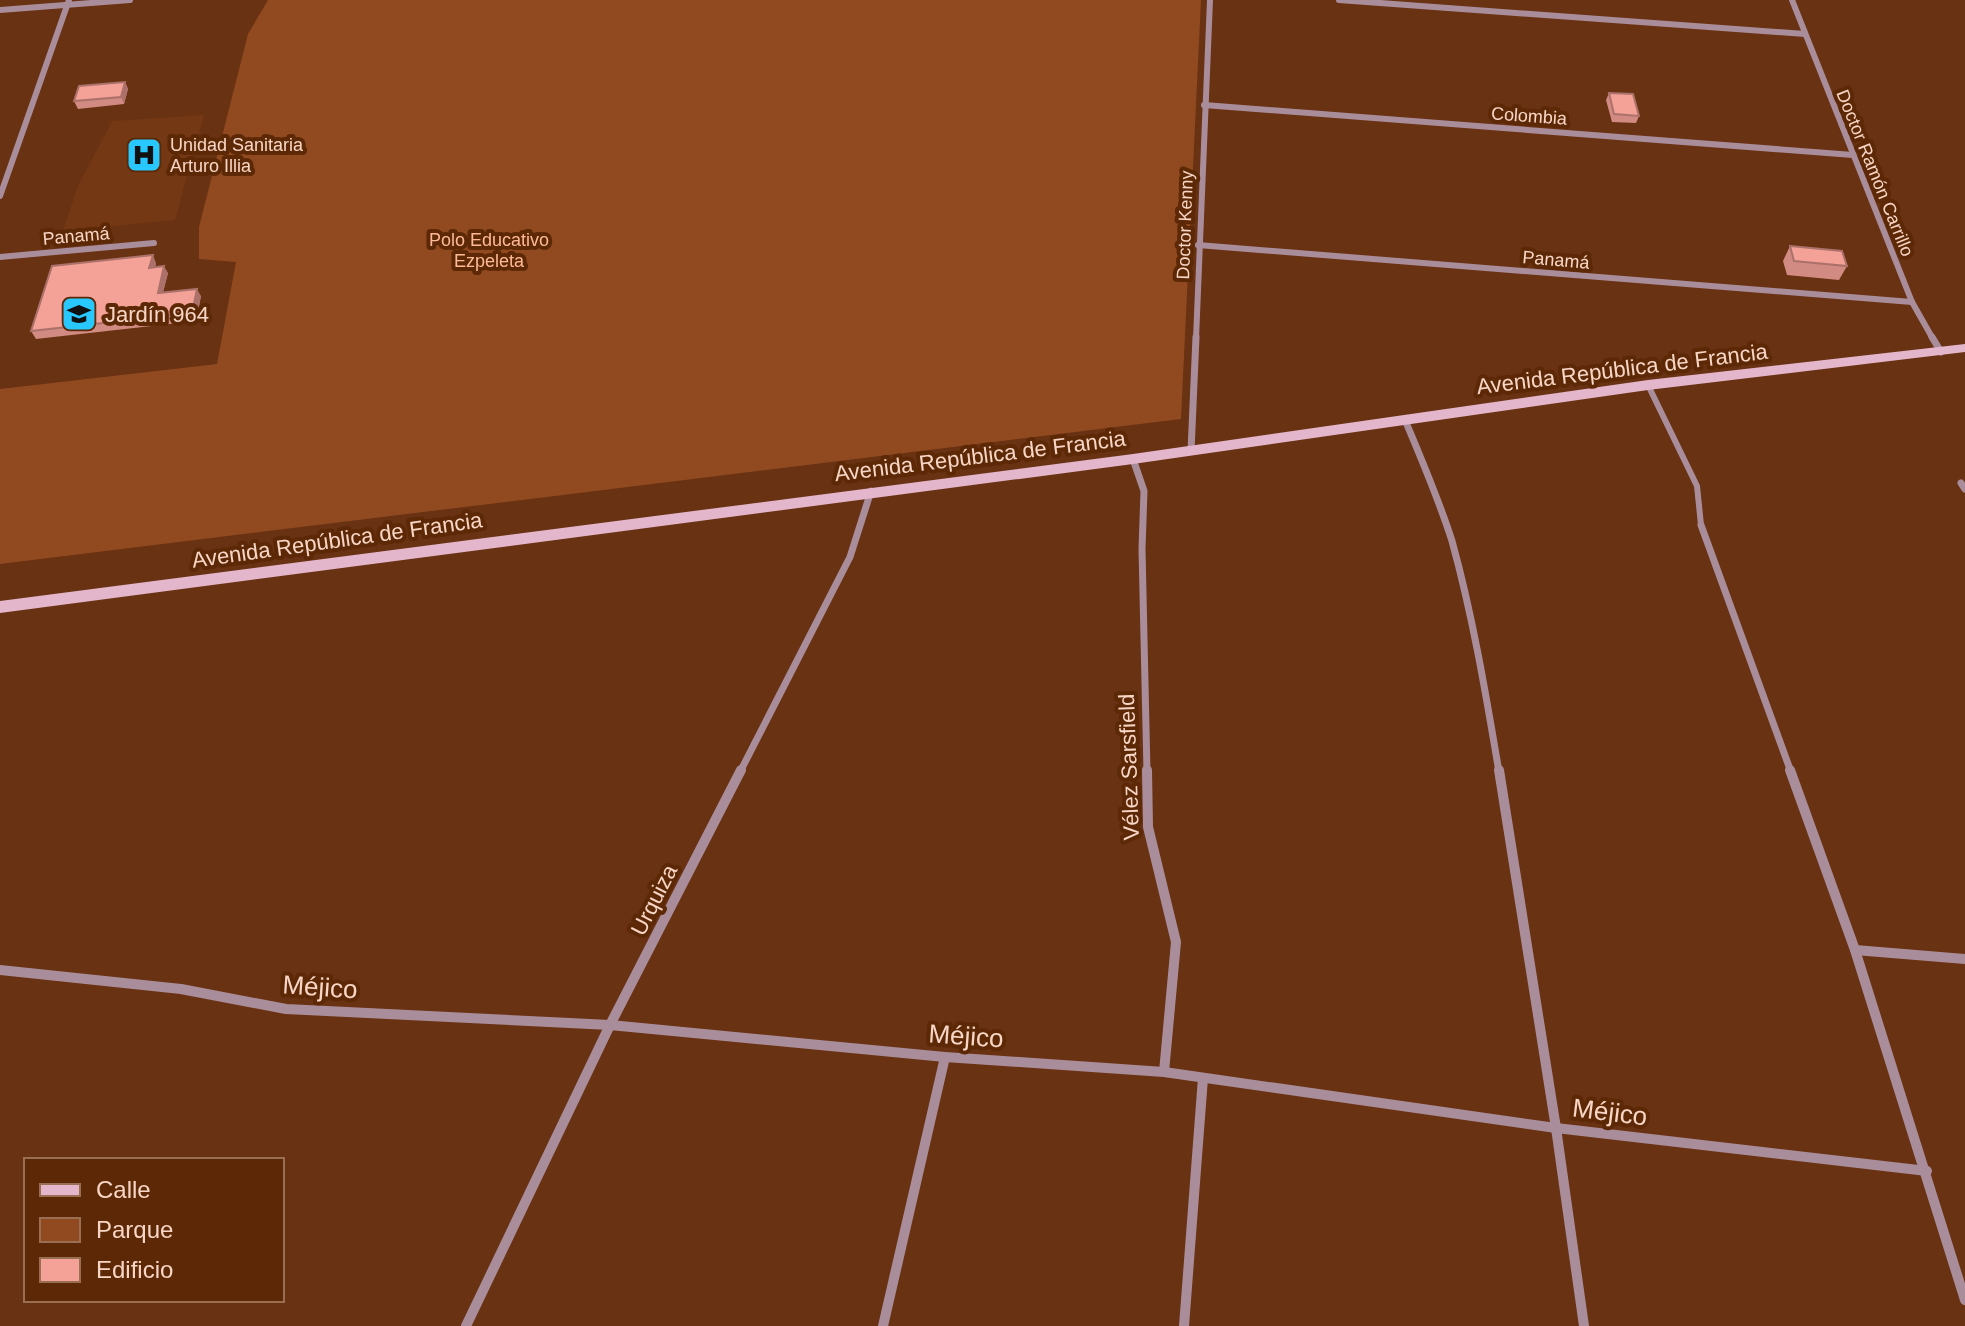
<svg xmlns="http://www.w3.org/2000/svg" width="1965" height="1326" viewBox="0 0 1965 1326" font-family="Helvetica,sans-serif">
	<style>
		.built { fill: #753814 }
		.green { fill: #91491f }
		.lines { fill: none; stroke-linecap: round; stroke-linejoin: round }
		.lane { stroke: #aa8d9b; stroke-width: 6 }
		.street-far2 { stroke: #aa8d9b; stroke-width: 6 }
		.street-far1 { stroke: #aa8d9b; stroke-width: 7 }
		.street { stroke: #aa8d9b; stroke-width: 10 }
		.secondary { fill: #e4b6cc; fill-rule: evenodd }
		.wall { fill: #d28b82 }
		.shaded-wall { fill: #ab716a }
		.building { fill: #f4a297; stroke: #ab716a; stroke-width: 2 }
		.labels { text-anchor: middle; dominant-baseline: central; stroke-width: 8; stroke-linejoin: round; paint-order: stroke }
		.far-street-label { font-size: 18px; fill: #f8d6c6; stroke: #5c2806 }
		.far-poi-label { font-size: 18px; fill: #f8d6c6; stroke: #5c2806; text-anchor: start }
		.far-park-label { font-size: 18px; fill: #feb996; stroke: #5c2806 }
		.poi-label { font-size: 22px; fill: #f8d6c6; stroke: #5c2806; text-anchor: start }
		.street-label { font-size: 22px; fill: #f8d6c6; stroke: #5c2806 }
		.near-street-label { font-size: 26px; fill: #f8d6c6; stroke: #5c2806 }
	</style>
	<rect width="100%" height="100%" fill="#683213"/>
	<polygon class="built" points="204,115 175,220 63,231 77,188 112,121"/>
	<polygon class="green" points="268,0 1201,0 1181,419 0,564 0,389 217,364 236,262 199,259 199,227 248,34"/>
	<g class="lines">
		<polyline class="lane" points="1648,385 1697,486 1701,525"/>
		<g class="street-far2">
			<polyline points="1339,0 1805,34"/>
			<polyline points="1792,0 1912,302 1933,339"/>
			<polyline points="0,10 130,0"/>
			<polyline points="1204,105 1853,155"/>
			<polyline points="0,196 69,0"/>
			<polyline points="1198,245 1912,302"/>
			<polyline points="0,257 154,243"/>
			<polyline points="1196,339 1210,0"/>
		</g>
		<g class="street-far1">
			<polyline points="1932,337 1941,352"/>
			<path d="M1405,420C1422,460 1439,500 1452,541C1473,617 1486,695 1499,772"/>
			<polyline points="1191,451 1196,337"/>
			<polyline points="1133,459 1144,491 1142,549 1147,772"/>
			<polyline points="1961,483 1965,489"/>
			<polyline points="1701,525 1791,772"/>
			<polyline points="740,772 850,557 871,491"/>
		</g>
		<g class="street">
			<polyline points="1147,770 1148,827 1176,942 1164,1072"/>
			<polyline points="1499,770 1556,1128 1584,1326"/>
			<polyline points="1790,770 1855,950 1965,1300"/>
			<polyline points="1855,950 1965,959"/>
			<polyline points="0,970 181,989 286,1009 610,1025 945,1057 1164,1072 1556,1128 1927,1171"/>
			<polyline points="466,1326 610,1025 741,770"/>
			<polyline points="883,1326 945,1057"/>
			<polyline points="1184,1326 1203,1078"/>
		</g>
		<polygon class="secondary" points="1965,344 1965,352 1648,390 1133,464 0,613 0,601 1133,454 1648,380"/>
	</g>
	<g class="wall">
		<polygon points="125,82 128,89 124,104 78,109 74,101"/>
		<polygon points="1609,93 1639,116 1636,123 1612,122 1606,100"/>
		<polygon points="1790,246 1847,266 1839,280 1787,275 1783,261"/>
		<polygon points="156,263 155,267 168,273 163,292 201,296 196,321 36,339 31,331"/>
	</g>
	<g class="shaded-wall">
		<polygon points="125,82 128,89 124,104 121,97"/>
		<polygon points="153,255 156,263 153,275 149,268"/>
		<polygon points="164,266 168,273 161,300 158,293"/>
		<polygon points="197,289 201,296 196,321 192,313"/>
	</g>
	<g class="building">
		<polygon points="125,82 121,97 74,101 79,86"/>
		<polygon points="1609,93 1633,94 1639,116 1614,114"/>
		<polygon points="1790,246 1842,251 1847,266 1794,261"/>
		<polygon points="153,255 149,268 164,266 158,293 197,289 192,313 31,331 52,266"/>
	</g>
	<defs>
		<symbol id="hospital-square" viewBox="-11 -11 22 22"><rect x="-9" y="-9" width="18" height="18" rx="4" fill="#28c8ff" stroke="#5c2806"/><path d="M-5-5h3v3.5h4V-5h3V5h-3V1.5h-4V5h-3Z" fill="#111"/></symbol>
		<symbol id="school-square" viewBox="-11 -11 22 22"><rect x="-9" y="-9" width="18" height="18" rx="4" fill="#28c8ff" stroke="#5c2806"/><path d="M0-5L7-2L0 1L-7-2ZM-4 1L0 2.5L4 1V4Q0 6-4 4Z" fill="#111"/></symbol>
	</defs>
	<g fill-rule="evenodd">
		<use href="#hospital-square" x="124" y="135" width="40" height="40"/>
		<use href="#school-square" x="59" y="294" width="40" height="40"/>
	</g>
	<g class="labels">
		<g class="far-street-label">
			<text transform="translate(1529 116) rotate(4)">Colombia</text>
			<text transform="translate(1875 173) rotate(68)">Doctor Ramón Carrillo</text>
			<text transform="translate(1185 225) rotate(-88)">Doctor Kenny</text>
			<text transform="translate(76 236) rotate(-5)">Panamá</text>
			<text transform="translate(1556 260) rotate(5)">Panamá</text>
		</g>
		<g class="far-poi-label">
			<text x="170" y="145">Unidad Sanitaria<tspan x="170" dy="21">Arturo Illia</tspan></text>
		</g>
		<g class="far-park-label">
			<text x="489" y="240">Polo Educativo<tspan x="489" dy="21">Ezpeleta</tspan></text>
		</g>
		<g class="poi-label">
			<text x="105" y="314">Jardín 964</text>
		</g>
		<g class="street-label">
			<text transform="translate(1622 369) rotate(-7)">Avenida República de Francia</text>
			<text transform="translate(980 456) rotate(-7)">Avenida República de Francia</text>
			<text transform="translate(337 540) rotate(-8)">Avenida República de Francia</text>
			<text transform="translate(1129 767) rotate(-92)">Vélez Sarsfield</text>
			<text transform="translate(654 900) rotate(-63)">Urquiza</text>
		</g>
		<g class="near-street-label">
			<text transform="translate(320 987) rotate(4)">Méjico</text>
			<text transform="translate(966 1036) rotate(4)">Méjico</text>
			<text transform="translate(1610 1112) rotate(7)">Méjico</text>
		</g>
	</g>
	<rect x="24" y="1158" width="260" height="144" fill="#5c2806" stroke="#9a6e53" stroke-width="2"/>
	<rect x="40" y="1184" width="40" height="12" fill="#e4b6cc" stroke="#9a6e53" stroke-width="2"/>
	<text x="96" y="1198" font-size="24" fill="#f8d6c6">Calle</text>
	<rect x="40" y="1218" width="40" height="24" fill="#91491f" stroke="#9a6e53" stroke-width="2"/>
	<text x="96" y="1238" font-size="24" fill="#f8d6c6">Parque</text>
	<rect x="40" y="1258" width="40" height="24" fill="#f4a297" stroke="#9a6e53" stroke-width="2"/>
	<text x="96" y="1278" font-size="24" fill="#f8d6c6">Edificio</text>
</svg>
